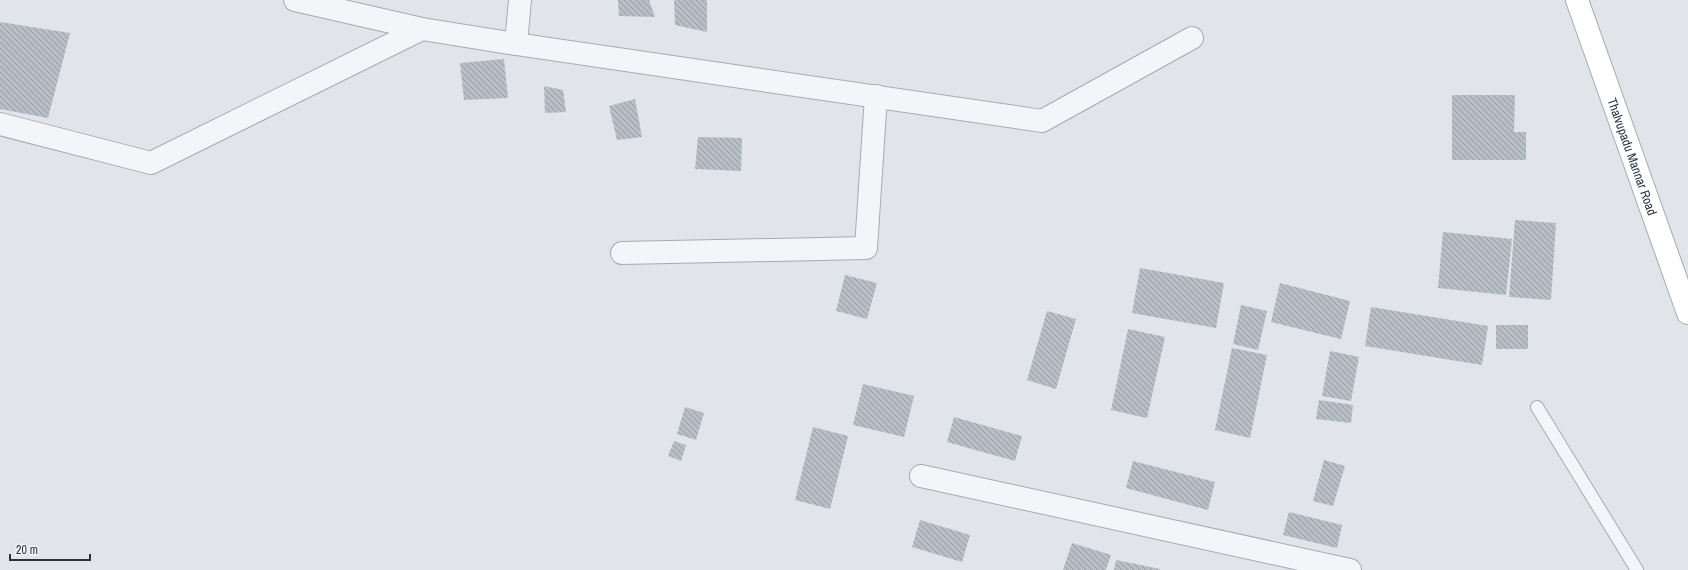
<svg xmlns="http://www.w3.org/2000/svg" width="1688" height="570" viewBox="0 0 1688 570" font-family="'Archivo Narrow',sans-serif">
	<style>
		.building { fill: url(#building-back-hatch) }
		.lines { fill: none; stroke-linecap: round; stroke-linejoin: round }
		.lane-casing { stroke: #a6abb3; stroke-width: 14 }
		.street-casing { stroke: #a6abb3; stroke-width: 24 }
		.secondary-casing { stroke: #a6abb3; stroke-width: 24 }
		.lane { stroke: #f4f5f8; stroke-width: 12 }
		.street { stroke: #f4f5f8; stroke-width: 22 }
		.secondary { stroke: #fff; stroke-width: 22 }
		.labels { text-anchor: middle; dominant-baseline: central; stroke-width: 3.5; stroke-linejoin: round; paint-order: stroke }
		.street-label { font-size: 13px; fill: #2a3241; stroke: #f1f3f7 }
	</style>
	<defs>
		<pattern id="building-back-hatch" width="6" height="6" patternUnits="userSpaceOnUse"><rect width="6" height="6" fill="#b8bec6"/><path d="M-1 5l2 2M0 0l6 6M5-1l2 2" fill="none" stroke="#969ba2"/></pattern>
	</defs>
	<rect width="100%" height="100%" fill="#e1e4e9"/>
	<g class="building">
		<polygon points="618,0 649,0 655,17 619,16"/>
		<polygon points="674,0 707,0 707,32 675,25"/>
		<polygon points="0,22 70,33 48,118 0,109"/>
		<polygon points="504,59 508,98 464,100 460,63"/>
		<polygon points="544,86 563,90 566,112 545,113"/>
		<polygon points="1452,95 1515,95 1514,132 1526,132 1526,160 1452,160"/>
		<polygon points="635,99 642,137 617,140 609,106"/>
		<polygon points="698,137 742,138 741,171 695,169"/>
		<polygon points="1515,220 1556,223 1551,300 1509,297"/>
		<polygon points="1443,232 1512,239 1506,295 1438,288"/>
		<polygon points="1140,268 1224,283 1216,328 1132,313"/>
		<polygon points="845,275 877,283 867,319 836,311"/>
		<polygon points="1280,283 1350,301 1341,339 1271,322"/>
		<polygon points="1241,305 1267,311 1258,350 1233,344"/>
		<polygon points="1371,307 1488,326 1482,365 1365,346"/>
		<polygon points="1047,311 1076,319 1056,389 1027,380"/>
		<rect x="1496" y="325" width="32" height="24"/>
		<polygon points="1128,329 1165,337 1147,418 1111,410"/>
		<polygon points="1232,348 1267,355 1250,438 1215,430"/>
		<polygon points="1330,351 1359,357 1351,401 1322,396"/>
		<polygon points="863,384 914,396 904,437 853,425"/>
		<polygon points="1319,400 1353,405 1351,423 1316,419"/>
		<polygon points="685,407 704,413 696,440 677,434"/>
		<polygon points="954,417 1022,436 1015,461 947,442"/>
		<polygon points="813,427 848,436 830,509 795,500"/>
		<polygon points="674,441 686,445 681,461 668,456"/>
		<polygon points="1324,460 1345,466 1333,506 1313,501"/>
		<polygon points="1133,461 1215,482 1208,510 1126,488"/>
		<polygon points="1289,512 1342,525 1337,548 1283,535"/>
		<polygon points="920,520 970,535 962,562 912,547"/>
		<polygon points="1072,543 1111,555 1106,570 1063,570"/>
		<polygon points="1116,560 1160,569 1160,570 1114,570"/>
	</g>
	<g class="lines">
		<defs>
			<polyline id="lane" points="1537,407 1637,570"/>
			<g id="street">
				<polyline points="295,0 422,29 516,44 1042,121 1192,38"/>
				<polyline points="516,44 520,0"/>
				<polyline points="0,124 151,163 422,29"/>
				<polyline points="622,253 866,248 876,96"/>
				<polyline points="921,476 1350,570"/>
			</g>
			<g id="secondary">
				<path id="s1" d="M1577,0L1688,313"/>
			</g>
		</defs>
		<use href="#lane" class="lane-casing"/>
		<use href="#street" class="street-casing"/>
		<use href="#secondary" class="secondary-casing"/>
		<use href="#lane" class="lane"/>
		<use href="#street" class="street"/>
		<use href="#secondary" class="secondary"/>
	</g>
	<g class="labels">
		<g class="street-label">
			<text stroke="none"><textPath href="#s1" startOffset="166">Thalvupadu Mannar Road</textPath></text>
		</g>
	</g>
	<path d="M10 554v6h80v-6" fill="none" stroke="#2a3241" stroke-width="2"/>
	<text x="16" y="554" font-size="12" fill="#2a3241" stroke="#f1f3f7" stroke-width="3" paint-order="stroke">20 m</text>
</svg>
